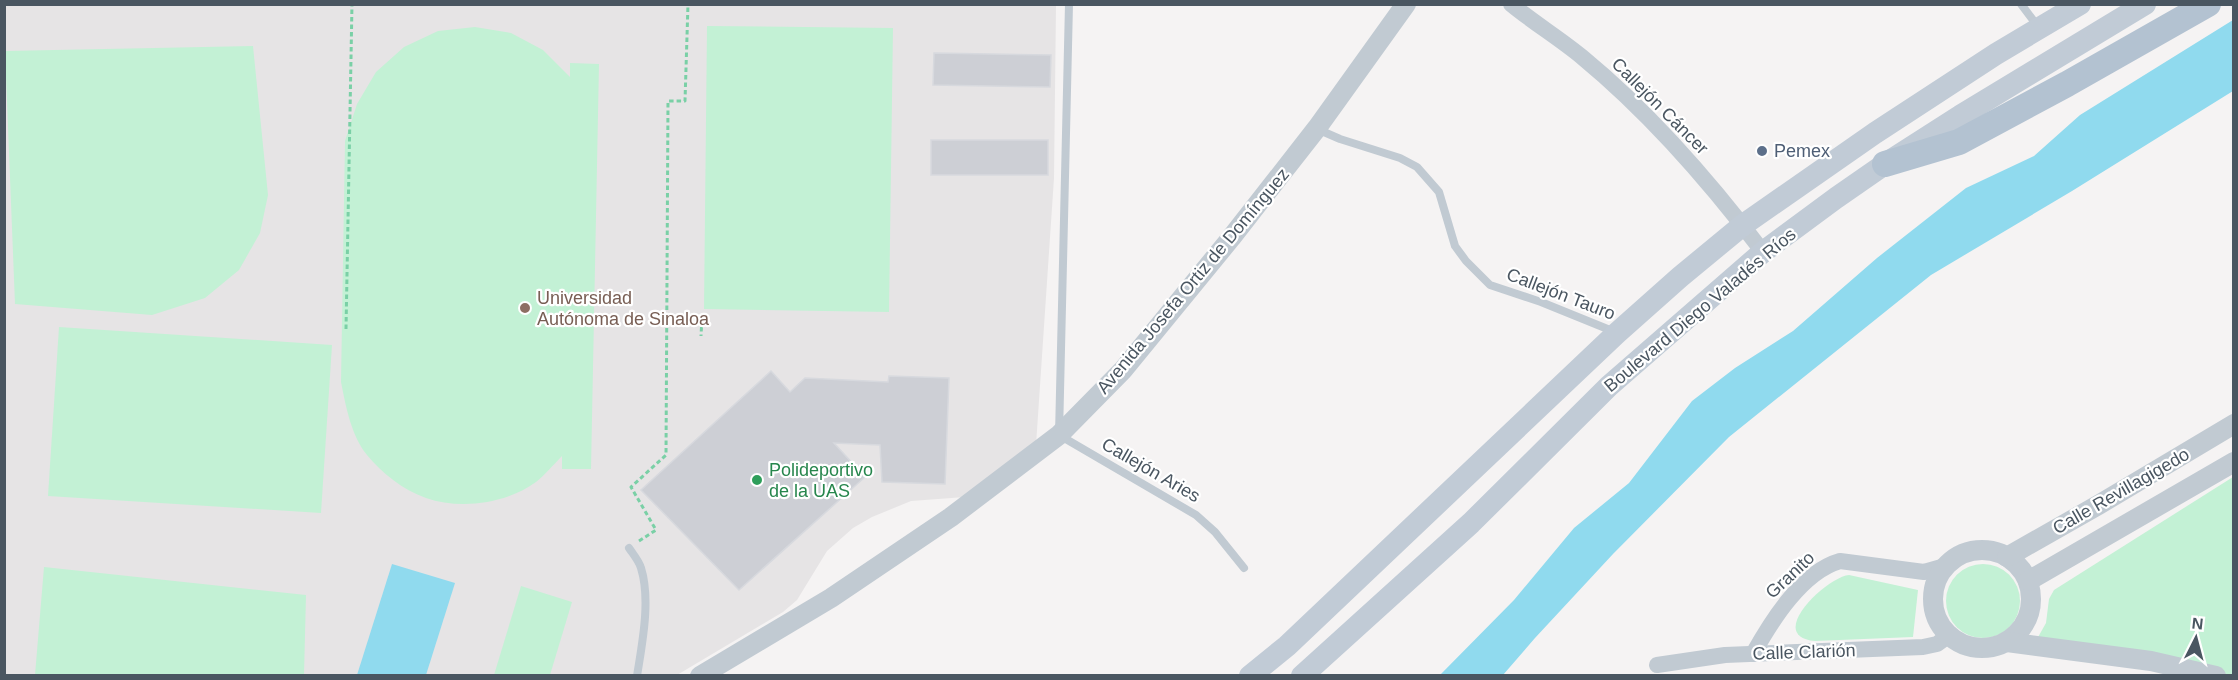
<svg xmlns="http://www.w3.org/2000/svg" width="2238" height="680" viewBox="0 0 2238 680" font-family="Arial,sans-serif">
	<style>
		.education { fill: #e6e4e5 }
		.green { fill: #c3f1d5 }
		.water { fill: #90daee }
		.building { fill: #cdcfd5; stroke: #d7d9de; stroke-width: 1.5 }
		.lines { fill: none; stroke-linecap: round; stroke-linejoin: round }
		.path { stroke: #7ad0a6; stroke-width: 3; stroke-dasharray: 4.5 3; stroke-linecap: butt }
		.service { stroke: #c1cad2; stroke-width: 8 }
		.minor { stroke: #c1cad2; stroke-width: 16 }
		.tertiary { stroke: #c1cad2; stroke-width: 20 }
		.secondary { stroke: #c1cbd6; stroke-width: 22 }
		.primary { stroke: #b3c2d1; stroke-width: 26 }
		.service-dot { fill: #5c6f8a; stroke: #fff; stroke-width: 2 }
		.education-dot { fill: #8d6e63; stroke: #fff; stroke-width: 2 }
		.leisure-dot { fill: #2e9e5b; stroke: #fff; stroke-width: 2 }
		.labels { text-anchor: middle; dominant-baseline: central; stroke-width: 4.5; stroke-linejoin: round; paint-order: stroke }
		.street-label { font-size: 18px; fill: #4a5661; stroke: #fff }
		.service-label { font-size: 18px; fill: #4e5e75; stroke: #fff; text-anchor: start }
		.education-label { font-size: 18px; fill: #785e54; stroke: #fff; text-anchor: start }
		.leisure-label { font-size: 18px; fill: #27864d; stroke: #fff; text-anchor: start }
	</style>
	<rect width="100%" height="100%" fill="#f5f3f3"/>
	<polygon class="education" points="4,5 1056,5 1054,178 1036,445 965,497 911,501 872,517 853,528 827,551 797,600 783,612 677,675 5,675"/>
	<g class="green">
		<polygon points="707,26 893,28 889,312 704,309"/>
		<path d="M475,27L511,33L543,50L570,77V63L599,64L591,469H562V456C553,465 545,475 536,482C506,504 460,510 426,498C403,490 382,473 367,455C351,435 346,407 341,382L345,141L357,104L376,72L404,47L438,31Z"/>
		<polygon points="253,46 268,195 260,233 239,270 205,298 152,315 15,304 5,51"/>
		<polygon points="59,327 332,345 321,513 48,496"/>
		<polygon points="2233,477 2233,675 2217,675 2037,639 2046,623 2049,599 2054,590"/>
		<circle cx="1983" cy="601" r="37"/>
		<polygon points="44,567 306,595 304,675 35,675"/>
		<path d="M1849,575L1918,590L1913,637L1815,641C1764,636 1827,577 1849,575Z"/>
		<polygon points="521,586 572,602 550,675 494,675"/>
	</g>
	<g class="water">
		<polygon points="2233,20 2233,91 2072,191 1931,275 1729,437 1613,554 1535,638 1503,675 1440,675 1514,600 1574,528 1629,483 1692,401 1735,368 1793,331 1877,258 1966,188 2034,156 2080,115"/>
		<polygon points="392,564 455,583 426,675 357,675"/>
	</g>
	<g class="building">
		<polygon points="934,53 1051,55 1050,87 933,85"/>
		<rect x="931" y="140" width="117" height="35"/>
		<polygon points="771,371 790,392 805,378 888,382 889,376 949,378 945,484 882,482 880,445 834,443 865,477 739,590 641,490"/>
	</g>
	<g class="lines">
		<g class="path">
			<polyline points="667,318 702,317 701,336"/>
			<polyline points="346,329 352,4"/>
			<polyline points="639,541 656,530 631,487 666,455 668,101 685,101 688,4"/>
		</g>
		<g class="service">
			<polyline points="1069,4 1059,435 1196,515 1215,532 1244,568"/>
			<polyline points="2021,4 2039,28"/>
			<polyline points="1317,129 1340,139 1400,158 1417,167 1439,192 1455,246 1466,261 1490,285 1541,302 1615,332"/>
			<path d="M629,548C633,554 639,561 641,568C651,600 642,644 637,676"/>
		</g>
		<g class="minor">
			<path d="M1511,4C1534,23 1559,38 1582,57C1650,113 1710,182 1763,252"/>
			<path d="M1753,654C1772,620 1802,572 1840,561L1924,572L1945,566"/>
			<polyline points="1657,665 1725,655 1923,647 1937,644 1948,636"/>
		</g>
		<g class="tertiary">
			<circle cx="1982" cy="599" r="49"/>
			<polyline points="2007,557 2100,504 2234,424"/>
			<polyline points="2028,581 2234,462"/>
			<polyline points="2007,642 2151,661 2216,676"/>
			<polyline points="700,676 831,598 951,517 1059,435 1123,370 1231,238 1317,128 1406,4"/>
		</g>
		<g class="secondary">
			<polyline points="1250,676 1287,646 1617,333 1680,277 1743,225 1875,133 1996,54 2080,4"/>
			<polyline points="1302,676 1471,523 1609,386 1763,252 1836,198 1885,164 1960,116 2145,4"/>
		</g>
		<polyline class="primary" points="1885,164 1959,142 2067,84 2208,4"/>
	</g>
	<circle class="service-dot" cx="1762" cy="151" r="6"/>
	<circle class="education-dot" cx="525" cy="308" r="6"/>
	<circle class="leisure-dot" cx="757" cy="480" r="6"/>
	<g class="labels">
		<g class="street-label">
			<text transform="translate(1660 106) rotate(45)">Callejón Cáncer</text>
			<text transform="translate(1193 281) rotate(-50)">Avenida Josefa Ortiz de Domínguez</text>
			<text transform="translate(1561 294) rotate(21)">Callejón Tauro</text>
			<text transform="translate(1700 310) rotate(-40)">Boulevard Diego Valadés Ríos</text>
			<text transform="translate(1151 470) rotate(30)">Callejón Aries</text>
			<text transform="translate(2121 491) rotate(-30)">Calle Revillagigedo</text>
			<text transform="translate(1790 575) rotate(-43)">Granito</text>
			<text transform="translate(1804 652) rotate(-2)">Calle Clarión</text>
		</g>
		<g class="service-label">
			<text x="1774" y="151">Pemex</text>
		</g>
		<g class="education-label">
			<text x="537" y="298">Universidad<tspan x="537" dy="21">Autónoma de Sinaloa</tspan></text>
		</g>
		<g class="leisure-label">
			<text x="769" y="470">Polideportivo<tspan x="769" dy="21">de la UAS</tspan></text>
		</g>
	</g>
	<rect width="2238" height="680" fill="none" stroke="#4a5661" stroke-width="12"/>
	<g transform="translate(2196 638) rotate(6)" stroke="#ffffff" stroke-width="4.5" paint-order="stroke">
	<path d="M0-4.5L10 22L0 15L-10 22Z" fill="#4a5661"/>
	<text y="-9" font-size="16" font-weight="bold" text-anchor="middle" fill="#4a5661">N</text>
	</g>
</svg>
